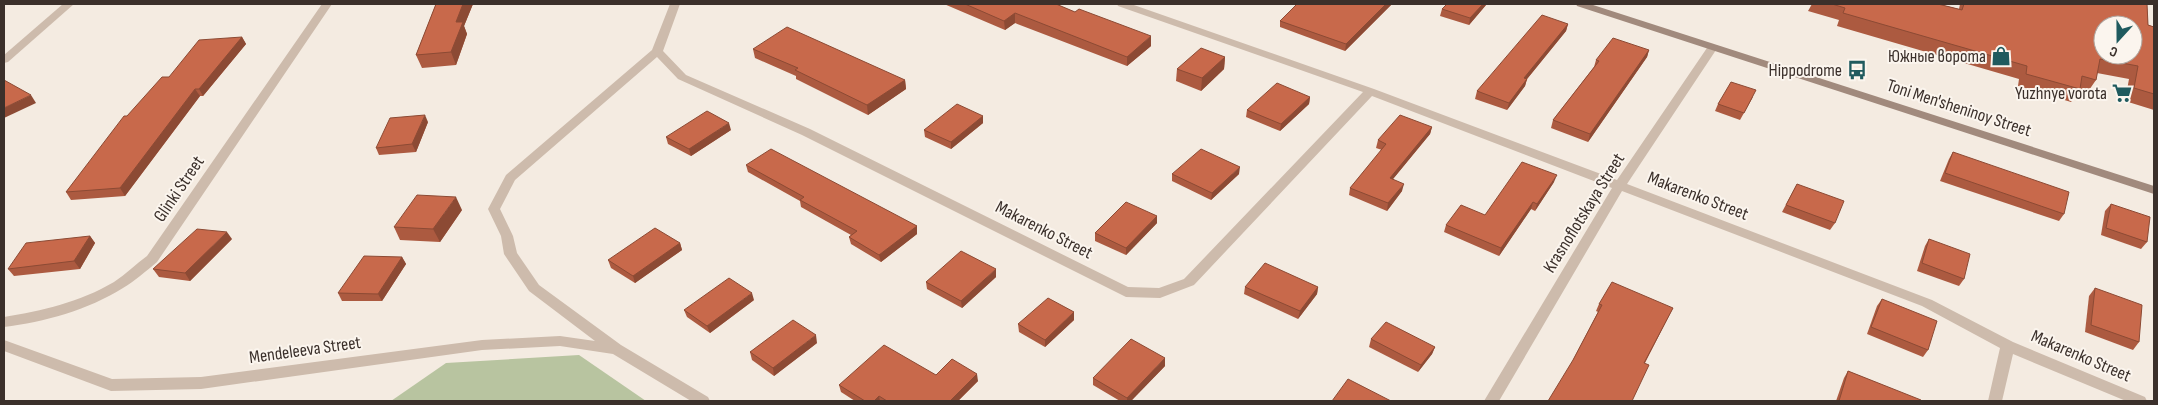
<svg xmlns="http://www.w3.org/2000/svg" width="2158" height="405" viewBox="0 0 2158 405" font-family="'Sofia Sans Condensed',sans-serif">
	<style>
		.green { fill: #b8c4a0 }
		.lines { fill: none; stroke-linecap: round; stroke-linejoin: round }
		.minor { fill: #cdbbac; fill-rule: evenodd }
		.secondary { fill: #a18a7d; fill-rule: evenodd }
		.wall { fill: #ac5a40 }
		.shaded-wall { fill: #8c4a34 }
		.building { fill: #c8694b; stroke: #8c4a34; fill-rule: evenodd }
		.labels { text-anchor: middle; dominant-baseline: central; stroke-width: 4; stroke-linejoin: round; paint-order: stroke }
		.poi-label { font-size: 18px; fill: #3b302b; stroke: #fbf5ee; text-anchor: end }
		.street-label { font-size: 18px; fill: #3b302b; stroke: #fbf5ee }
	</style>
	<rect width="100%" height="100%" fill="#f4ebe1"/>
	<polygon class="green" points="579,355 646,401 391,401 446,363"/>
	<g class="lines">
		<g class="minor">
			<polygon points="63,4 74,4 8,62 4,63 4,55"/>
			<path d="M322,4H332L157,262C146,271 135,281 123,288C88,310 44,322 4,327V317C42,311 80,302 114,282C126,274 136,264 147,256Z"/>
			<polygon points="670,4 680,4 663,51 686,75 810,129 1128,287 1159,288 1184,279 1363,92 1118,6 1117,4 1131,4 1374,89 1617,180 1709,45 1717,45 1718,47 1627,184 1932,300 2013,342 2145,397 2147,401 2126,401 2013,354 2002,401 1988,401 2000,348 1922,306 1622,191 1499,401 1484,401 1612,188 1372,96 1194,285 1160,298 1126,297 802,135 678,79 657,57 515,180 500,209 513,236 517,253 539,285 621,345 708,397 710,401 691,401 613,354 560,346 482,350 201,389 111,391 4,351 4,340 112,379 201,377 482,340 560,336 595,341 529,291 504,254 501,236 488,209 506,175 652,50"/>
		</g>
		<polygon class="secondary" points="1576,4 1590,4 2154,186 2154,194 1577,6"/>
	</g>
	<g class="wall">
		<polygon points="436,4 473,4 464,26 467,34 456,65 422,68 416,55"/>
		<polygon points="944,4 1056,4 1151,46 1127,66 1015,23 1005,30"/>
		<polygon points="1392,4 1345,51 1280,27 1280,21"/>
		<polygon points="1812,4 1938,4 1959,9 1960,4 2147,4 2148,25 2154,27 2154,118 2153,118 2154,110 2125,101 2129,79 2097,73 2096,80 2087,93 2079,91 2071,102 2018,86 2019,79 1837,26 1839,20 1808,11"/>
		<polygon points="1486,5 1469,25 1440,16 1442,9"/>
		<polygon points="1568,24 1566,31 1527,79 1525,86 1507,110 1475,99 1477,91"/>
		<polygon points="242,37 246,44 203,96 200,96 125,196 71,200 66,192 127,116 169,77"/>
		<polygon points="753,49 905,80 906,89 868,115 796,79 796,76 755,58"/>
		<polygon points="1649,50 1647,57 1588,142 1551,128 1553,120 1594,67 1596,60"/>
		<polygon points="1225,57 1224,69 1201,91 1176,81 1177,69"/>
		<polygon points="1310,97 1309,104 1280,131 1246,117 1247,110"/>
		<polygon points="1753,97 1740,120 1715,111 1718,104"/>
		<polygon points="983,116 983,123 951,149 925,137 924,130"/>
		<polygon points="428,122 416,152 379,155 376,148"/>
		<polygon points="1432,127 1430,134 1393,179 1402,191 1387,211 1349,195 1350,188 1382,150 1376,148 1378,140"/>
		<polygon points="731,130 691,156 668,144 666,137"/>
		<polygon points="1953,152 2064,214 2059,221 1940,181 1949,159"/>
		<polygon points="746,165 917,226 917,234 881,262 851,244 849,237 851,235 801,207 800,201 748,172"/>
		<polygon points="1172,174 1239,174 1211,200 1172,181"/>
		<polygon points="1554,182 1535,211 1531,209 1499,256 1444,232 1446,225 1485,215"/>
		<polygon points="1797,184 1835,223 1830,230 1782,212"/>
		<polygon points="2111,204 2147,242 2141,249 2101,235 2105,211"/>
		<polygon points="462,210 440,242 400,240 394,227"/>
		<polygon points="1157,223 1126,255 1095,241 1095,233"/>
		<polygon points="90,236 95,243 80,269 14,276 8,269"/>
		<polygon points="232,239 190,281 159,277 153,269"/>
		<polygon points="1929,239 1964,279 1959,286 1917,271 1925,246"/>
		<polygon points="680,243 682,250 635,283 611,268 608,260"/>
		<polygon points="402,257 406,264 382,301 342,301 338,293"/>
		<polygon points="996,277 962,308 927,289 926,282"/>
		<polygon points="1245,287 1318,287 1317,294 1298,319 1244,294"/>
		<polygon points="2095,288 2139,342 2133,350 2085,332 2089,296"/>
		<polygon points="1882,299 1928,350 1923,357 1867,334 1877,306"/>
		<polygon points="754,300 710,333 687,317 684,310"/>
		<polygon points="1599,304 1673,308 1645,363 1573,360 1598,312 1596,311"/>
		<polygon points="1074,320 1045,347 1019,332 1018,324"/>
		<polygon points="1371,339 1435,347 1432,354 1418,372 1369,347"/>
		<polygon points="817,343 774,376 752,360 750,352"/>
		<polygon points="1165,366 1131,401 1120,401 1093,385 1093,378"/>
		<polygon points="1848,371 1921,401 1836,401 1844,378"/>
		<polygon points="936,375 978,381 958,401 855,401 841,392 839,385"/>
	</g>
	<g class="shaded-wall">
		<polygon points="463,4 473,4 464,26 467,34 456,65 451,52 456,22"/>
		<polygon points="1386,4 1392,4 1345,51 1346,44"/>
		<polygon points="1483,4 1486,4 1486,5 1469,25 1470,18"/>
		<polygon points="1015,13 1015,23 1005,30 1004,21"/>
		<polygon points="1568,24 1566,31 1527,79 1525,86 1507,110 1509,103 1524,78"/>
		<polygon points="1151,36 1151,46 1127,66 1127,57"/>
		<polygon points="242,37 246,44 203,96 199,89"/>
		<polygon points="1649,50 1647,57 1588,142 1590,134"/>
		<polygon points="1225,57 1224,69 1201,91 1202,78"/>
		<polygon points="905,80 906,89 868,115 867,105"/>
		<polygon points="195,89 200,96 125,196 120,188"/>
		<polygon points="31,95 36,103 4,118 4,108"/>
		<polygon points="1310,97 1309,104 1280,131 1281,124"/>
		<polygon points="425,115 428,122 416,152 412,144"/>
		<polygon points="983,116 983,123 951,149 951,142"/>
		<polygon points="729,123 731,130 691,156 689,149"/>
		<polygon points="1432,127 1430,134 1388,185 1390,178"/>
		<polygon points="1240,167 1239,174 1211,200 1212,193"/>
		<polygon points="1557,175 1554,182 1535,211 1537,204"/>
		<polygon points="1404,184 1402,191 1387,211 1388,203"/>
		<polygon points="456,197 462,210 440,242 433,229"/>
		<polygon points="1533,202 1531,209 1499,256 1501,248"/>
		<polygon points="1157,216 1157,223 1126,255 1126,248"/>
		<polygon points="917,226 917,234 881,262 879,255"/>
		<polygon points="227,232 232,239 190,281 185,273"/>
		<polygon points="90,236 95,243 80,269 74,261"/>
		<polygon points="680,243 682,250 635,283 633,276"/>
		<polygon points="402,257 406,264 382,301 378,294"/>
		<polygon points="996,269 996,277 962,308 961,301"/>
		<polygon points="1318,287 1317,294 1298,319 1300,311"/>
		<polygon points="752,293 754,300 710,333 707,326"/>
		<polygon points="1074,312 1074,320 1045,347 1045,340"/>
		<polygon points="816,335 817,343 774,376 773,368"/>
		<polygon points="1435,347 1432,354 1418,372 1421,365"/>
		<polygon points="1165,358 1165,366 1131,401 1127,401 1127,398"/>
		<polygon points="977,374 978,381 958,401 950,401"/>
		<polygon points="879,396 880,401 874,401"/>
	</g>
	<g class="building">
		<polygon points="436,4 463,4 456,22 463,22 451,52 416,55"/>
		<polygon points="965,4 1056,4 1075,12 1079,9 1151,36 1127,57 1015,13 1004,21"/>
		<polygon points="1297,4 1386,4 1346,44 1280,21"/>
		<polygon points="1447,4 1483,4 1470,18 1442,9"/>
		<path d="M1832,4H1938L1962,10L1964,4H2147L2148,25L2154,27V94L2134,88L2138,66L2100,59L2096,80L2082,76L2080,89L2026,74L2027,66L1843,13L1845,8ZM2103,25H2133V55H2103Z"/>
		<polygon points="1542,15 1568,24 1524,78 1527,79 1509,103 1477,91"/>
		<polygon points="787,27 905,80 867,105 795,70 798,68 753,49"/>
		<polygon points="242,37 199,89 195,89 120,188 66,192 124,116 127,116 162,77 169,77 199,40"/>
		<polygon points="1613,38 1649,50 1590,134 1553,120 1599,61 1596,60"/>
		<polygon points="1201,48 1225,57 1202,78 1177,69"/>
		<polygon points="4,80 31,95 4,108"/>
		<polygon points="1731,82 1756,90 1744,113 1718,104"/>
		<polygon points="1277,83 1310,97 1281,124 1247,110"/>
		<polygon points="957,104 983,116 951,142 924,130"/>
		<polygon points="707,111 729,123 689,149 666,137"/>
		<polygon points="425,115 412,144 376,148 390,118"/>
		<polygon points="1400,115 1432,127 1390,178 1404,184 1388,203 1350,188 1386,144 1378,140"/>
		<polygon points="771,149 917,226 879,255 849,237 857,231 800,200 804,197 746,165"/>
		<polygon points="1201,149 1240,167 1212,193 1172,174"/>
		<polygon points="1953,152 2069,192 2064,214 1945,173"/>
		<polygon points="1522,162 1557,175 1537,204 1533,202 1501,248 1446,225 1461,205 1485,215"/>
		<polygon points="1797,184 1844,201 1835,223 1786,205"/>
		<polygon points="417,195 456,197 433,229 394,227"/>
		<polygon points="1126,202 1157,216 1126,248 1095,233"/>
		<polygon points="2111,204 2150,217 2147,242 2106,228"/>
		<polygon points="655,228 680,243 633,276 608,260"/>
		<polygon points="197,229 227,232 185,273 153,269"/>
		<polygon points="90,236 74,261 8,269 26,243"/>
		<polygon points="1929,239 1970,254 1964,279 1922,263"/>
		<polygon points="961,251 996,269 961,301 926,282"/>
		<polygon points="364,256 402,257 378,294 338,293"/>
		<polygon points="1265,263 1318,287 1300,311 1245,287"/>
		<polygon points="729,278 752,293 707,326 684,310"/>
		<polygon points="1612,282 1673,308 1644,363 1649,365 1632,401 1548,401 1573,360 1602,305 1599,304"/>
		<polygon points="2095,288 2142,305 2139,342 2091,325"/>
		<polygon points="1048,298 1074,312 1045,340 1018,324"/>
		<polygon points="1882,299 1937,321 1928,350 1871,327"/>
		<polygon points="793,320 816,335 773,368 750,352"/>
		<polygon points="1386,322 1435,347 1421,365 1371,339"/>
		<polygon points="1131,339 1165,358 1127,398 1093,378"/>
		<polygon points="884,345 936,375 952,359 977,374 950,401 887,401 879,396 874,401 865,401 839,385"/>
		<polygon points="1848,371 1921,400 1921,401 1839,401"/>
		<polygon points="1348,379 1391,401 1332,401"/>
	</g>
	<defs>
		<symbol id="shop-bare" viewBox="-9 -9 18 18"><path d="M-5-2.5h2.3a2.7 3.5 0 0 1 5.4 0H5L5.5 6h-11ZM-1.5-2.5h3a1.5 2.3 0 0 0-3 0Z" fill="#1f5a5e" stroke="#fbf5ee" stroke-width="2.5" paint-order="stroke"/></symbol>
		<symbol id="bus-bare" viewBox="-9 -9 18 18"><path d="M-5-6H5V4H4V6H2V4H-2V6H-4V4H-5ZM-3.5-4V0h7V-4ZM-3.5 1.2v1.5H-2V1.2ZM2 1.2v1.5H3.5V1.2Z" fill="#1f5a5e" stroke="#fbf5ee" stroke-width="2.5" paint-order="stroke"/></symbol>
		<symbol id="supermarket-bare" viewBox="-9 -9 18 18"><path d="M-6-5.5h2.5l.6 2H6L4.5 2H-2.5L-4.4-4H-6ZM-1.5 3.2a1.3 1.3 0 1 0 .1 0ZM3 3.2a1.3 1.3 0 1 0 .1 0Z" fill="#1f5a5e" stroke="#fbf5ee" stroke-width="2.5" paint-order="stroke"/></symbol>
	</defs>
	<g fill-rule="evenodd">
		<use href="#shop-bare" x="1987" y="42" width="28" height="28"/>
		<use href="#bus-bare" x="1843" y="56" width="28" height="28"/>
		<use href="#supermarket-bare" x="2108" y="79" width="28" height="28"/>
	</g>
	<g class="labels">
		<g class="poi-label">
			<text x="1986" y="56">Южные ворота</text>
			<text x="1842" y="70">Hippodrome</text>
			<text x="2107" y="93">Yuzhnye vorota</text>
		</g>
		<g class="street-label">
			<text transform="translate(1959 108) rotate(18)">Toni Men'sheninoy Street</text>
			<text transform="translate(179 189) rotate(-56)">Glinki Street</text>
			<text transform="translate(1698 196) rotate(21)">Makarenko Street</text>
			<text transform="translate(1584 213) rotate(-58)">Krasnoflotskaya Street</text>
			<text transform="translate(1044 230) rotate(27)">Makarenko Street</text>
			<text transform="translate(305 350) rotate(-8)">Mendeleeva Street</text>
			<text transform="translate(2081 356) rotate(23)">Makarenko Street</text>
		</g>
	</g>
	<rect width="2158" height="405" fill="none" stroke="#3b302b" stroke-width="10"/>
	<g transform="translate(2118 40) rotate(201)"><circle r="24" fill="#fbf5ee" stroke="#aea6a0"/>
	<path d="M0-4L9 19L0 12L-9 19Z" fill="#1f5a5e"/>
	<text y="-8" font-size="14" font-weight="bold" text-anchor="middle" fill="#3b302b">С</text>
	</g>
</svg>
